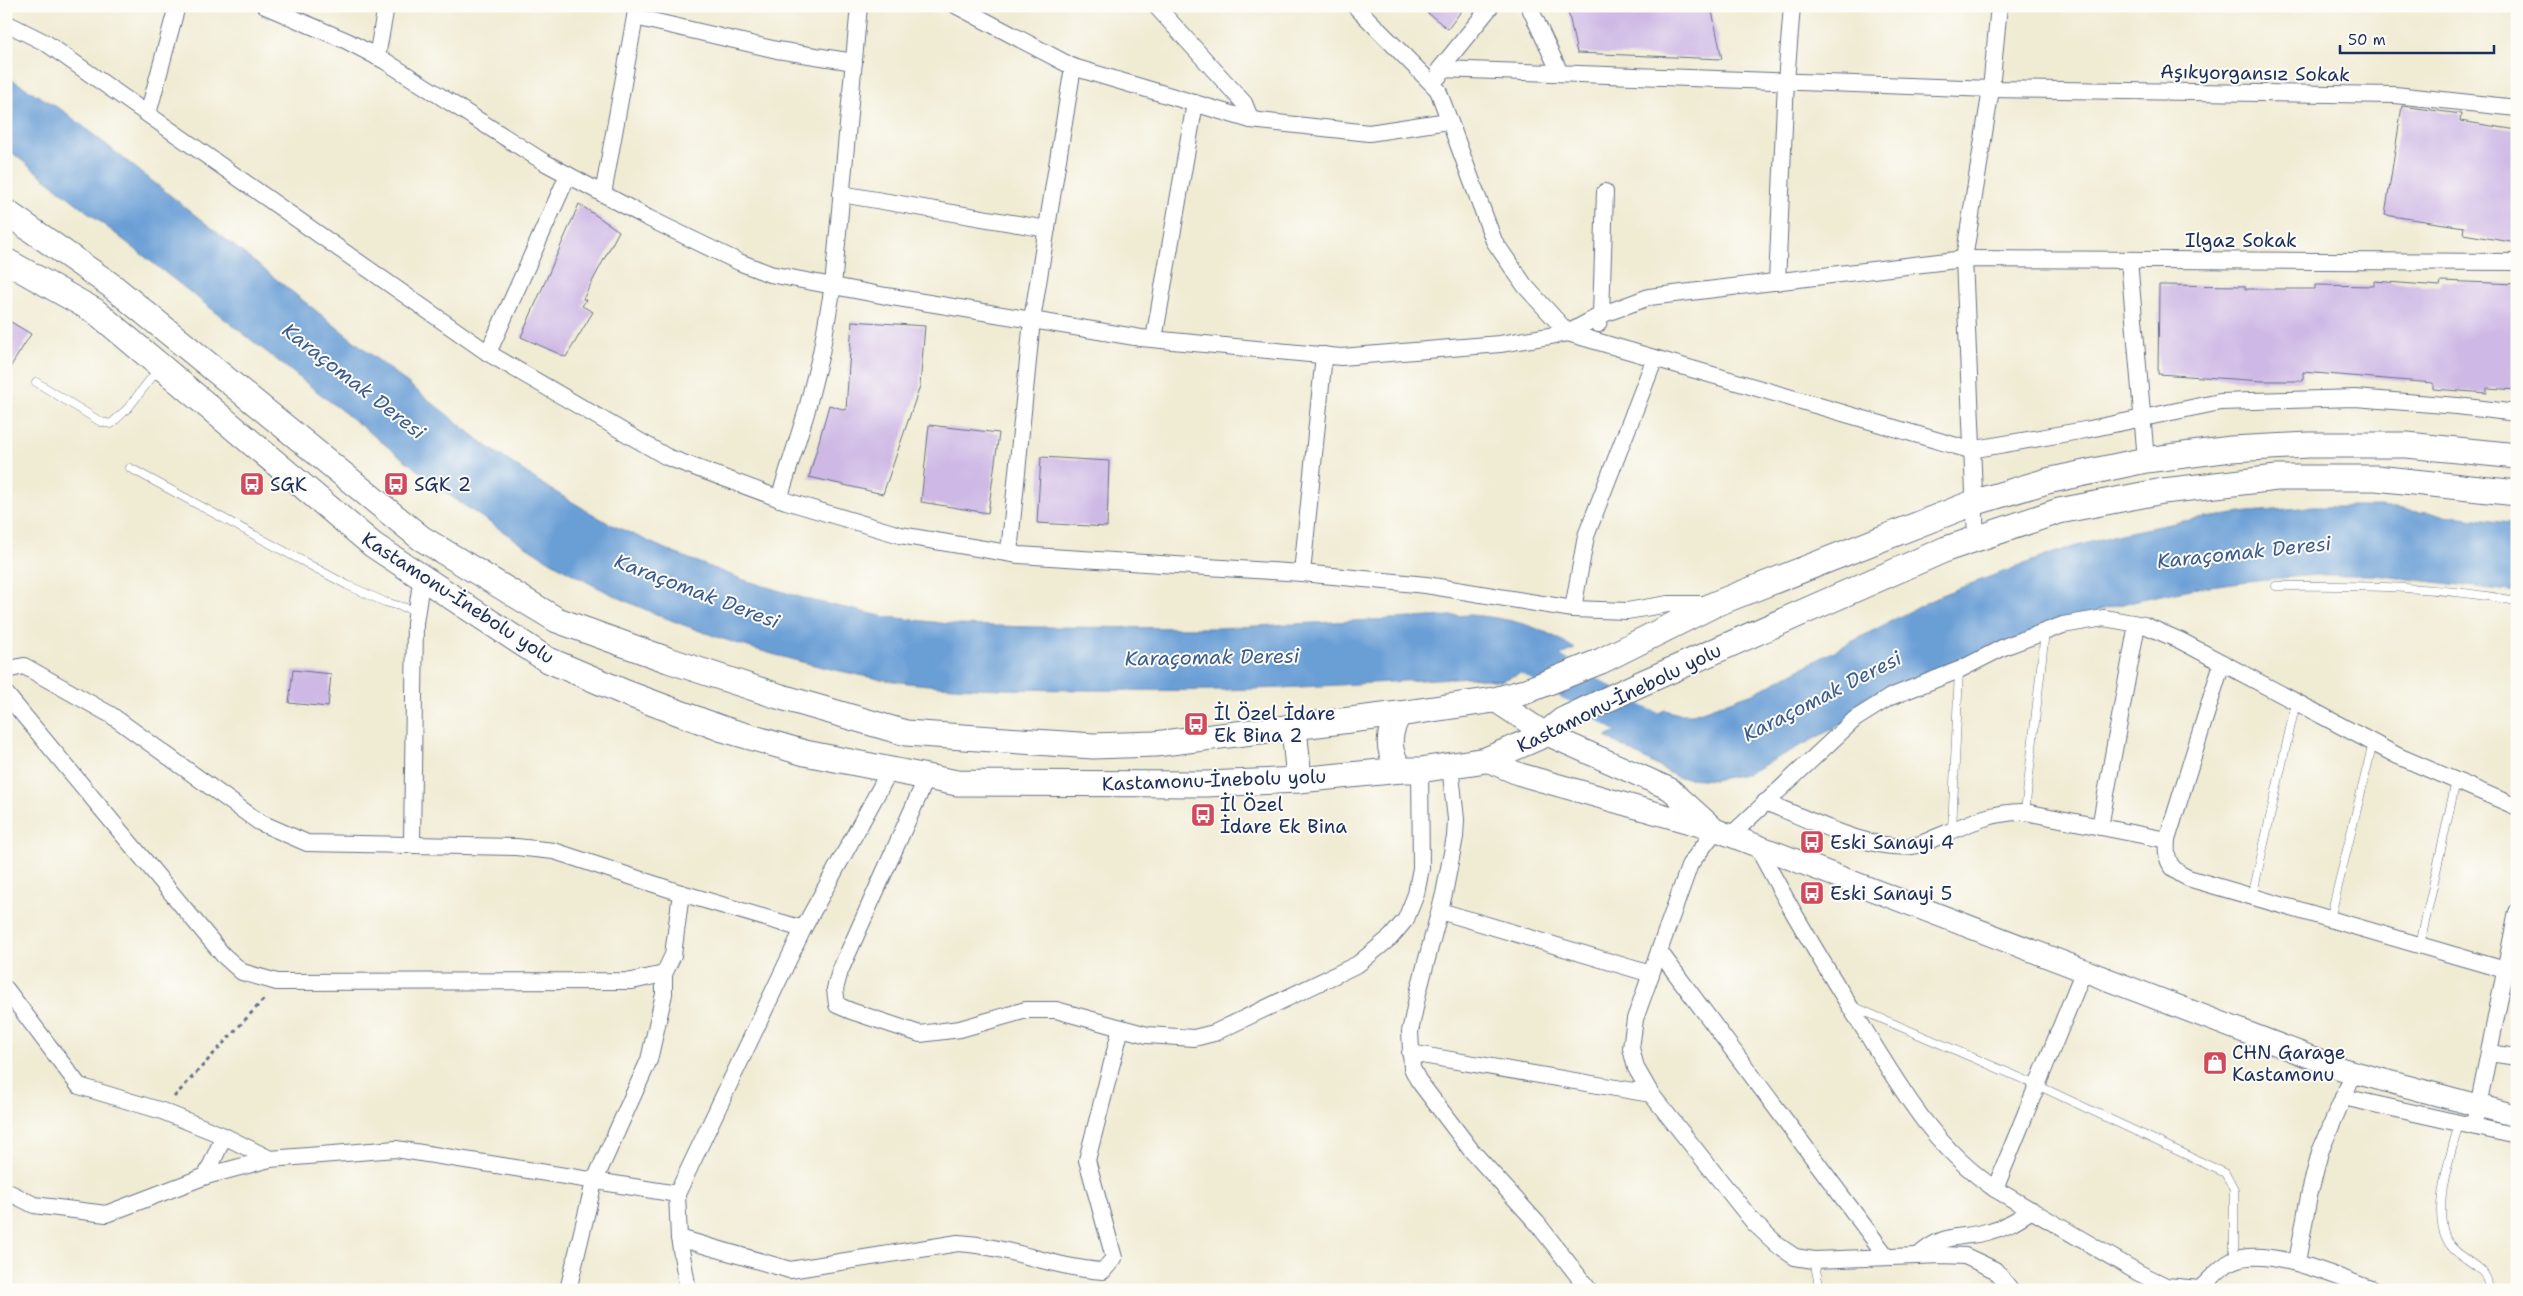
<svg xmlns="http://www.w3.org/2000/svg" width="2523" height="1296" viewBox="0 0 2523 1296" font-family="'Shantell Sans',sans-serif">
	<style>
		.water { fill: #6a9fd6; stroke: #42679a }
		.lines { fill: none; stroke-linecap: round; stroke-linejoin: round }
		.river { stroke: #6a9fd6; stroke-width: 36 }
		.building { fill: #ceb8e5 }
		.service-casing { stroke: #667187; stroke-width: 9 }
		.minor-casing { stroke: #667187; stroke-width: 18 }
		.secondary-casing { stroke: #667187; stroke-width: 24 }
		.primary-casing { stroke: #667187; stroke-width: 27 }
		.path { stroke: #667187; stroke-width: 3; stroke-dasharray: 4 4; stroke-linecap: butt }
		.service { stroke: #fff; stroke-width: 8 }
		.minor { stroke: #fff; stroke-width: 16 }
		.secondary { stroke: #fff; stroke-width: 22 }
		.primary { stroke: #fff; stroke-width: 25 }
		.labels { text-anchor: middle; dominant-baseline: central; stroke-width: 4; stroke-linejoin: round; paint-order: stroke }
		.street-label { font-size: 19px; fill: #1b2f5e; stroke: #fdfcf7 }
		.poi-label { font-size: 19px; fill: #1b2f5e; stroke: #fdfcf7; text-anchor: start }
		.water-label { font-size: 20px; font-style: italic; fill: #3b5c8e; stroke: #fdfcf7 }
	</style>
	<rect width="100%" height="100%" fill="#fdfcf7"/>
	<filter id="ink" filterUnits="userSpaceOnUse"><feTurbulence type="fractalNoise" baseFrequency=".02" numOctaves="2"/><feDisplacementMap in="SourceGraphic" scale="10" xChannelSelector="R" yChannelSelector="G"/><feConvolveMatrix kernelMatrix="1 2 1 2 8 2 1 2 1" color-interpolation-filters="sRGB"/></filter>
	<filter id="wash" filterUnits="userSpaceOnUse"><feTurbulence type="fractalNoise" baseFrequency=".0096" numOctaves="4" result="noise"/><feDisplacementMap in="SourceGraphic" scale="20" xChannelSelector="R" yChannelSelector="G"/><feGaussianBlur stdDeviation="1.12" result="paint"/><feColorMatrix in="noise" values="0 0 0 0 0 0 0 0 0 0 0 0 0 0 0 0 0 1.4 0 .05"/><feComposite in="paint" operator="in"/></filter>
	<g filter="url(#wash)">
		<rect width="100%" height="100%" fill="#f0ebd3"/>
		<g class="water">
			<path d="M6,76L65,112L488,447L547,487L608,523L674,553L741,579L810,600L881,616L958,625L1034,627L1217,628L1470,615C1509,618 1542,626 1575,649L1501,681L1470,677C1386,682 1303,688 1220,690C1174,691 1127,690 1081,690C1012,689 937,690 869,677C771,658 666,625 578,577C534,553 493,525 452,497L6,148Z"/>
			<polygon points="2314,507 2379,507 2517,524 2517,592 2375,575 2316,575 2256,580 2195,588 2137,600 2079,616 1969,657 1749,773 1713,780 1677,777 1606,737 1665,710 1679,714 1693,714 1756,692 1941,595 2059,551 2120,534 2184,521 2249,512"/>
		</g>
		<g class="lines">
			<polyline class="river" points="1494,648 1527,657 1541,664 1636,723 1682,742"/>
		</g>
		<g id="blocks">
			<g class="building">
				<polygon points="1419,6 1465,6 1448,29"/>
				<polygon points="1567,6 1711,6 1722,59 1577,53"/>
				<polygon points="2402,106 2461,114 2460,121 2517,130 2517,243 2463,234 2464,227 2385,215"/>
				<polygon points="579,204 619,231 583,299 586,300 582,306 593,312 566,357 521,337"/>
				<polygon points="2374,281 2440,286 2441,281 2517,284 2517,390 2487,388 2487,393 2433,389 2433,383 2303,372 2303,381 2263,381 2158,374 2159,285 2245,286 2245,289 2315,289 2315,285 2374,286"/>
				<polygon points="6,319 31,334 6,374"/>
				<polygon points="852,321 925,326 920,386 883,494 809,477 829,405 846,410"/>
				<polygon points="929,425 999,433 988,513 921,502"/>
				<polygon points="1041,457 1109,461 1107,527 1037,523"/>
				<polygon points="293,670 331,674 328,707 289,703"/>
			</g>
		</g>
	</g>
	<g filter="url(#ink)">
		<use href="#blocks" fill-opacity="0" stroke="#667187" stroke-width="1"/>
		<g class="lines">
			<defs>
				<g id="service">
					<polyline points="36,382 101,422 111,424 128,408 159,368"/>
					<polyline points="130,468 347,585 385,602 417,611"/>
					<path d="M2276,586C2357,585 2437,586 2517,601"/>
					<polyline points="2025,812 2045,631"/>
					<polyline points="1952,831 1959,670"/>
					<polyline points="2252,897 2296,702"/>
					<polyline points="2330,919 2373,743"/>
					<polyline points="2420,945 2456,781"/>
					<polyline points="1852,1006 2037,1085 2225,1173 2234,1190 2234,1261"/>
					<path d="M2459,1123C2451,1156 2431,1208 2447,1240C2458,1262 2490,1263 2488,1290"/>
					<polyline points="1814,1260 1820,1290"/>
				</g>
				<g id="minor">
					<polyline points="265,6 347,41 385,61 544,162 648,218 739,262 770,274 886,296 1141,338 1341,357 1500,344 1568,333 1601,315 1649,297 1964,259 2517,262"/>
					<polyline points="957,6 1073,67 1251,120 1369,133 1448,121"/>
					<polyline points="1156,6 1244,103 1251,120"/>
					<polyline points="1355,6 1438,90 1494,241 1525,286 1568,333 1970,450 2085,430 2220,402 2355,398 2457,406 2517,413"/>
					<polyline points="1529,6 1560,73"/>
					<polyline points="635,17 777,50 854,62"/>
					<polyline points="6,23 46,43 488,353 667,457 786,501 900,535 1019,555 1302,573 1426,585 1573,609 1627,611 1668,604 1708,604"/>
					<polyline points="377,57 386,6"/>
					<polyline points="1440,69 1991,89 2395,95 2517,108"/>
					<polyline points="1439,76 1440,69 1491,6"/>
					<polyline points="148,114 177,6"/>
					<polyline points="603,194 637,6"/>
					<polyline points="841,194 1047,229"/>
					<polyline points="2129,260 2146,460"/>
					<polyline points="1777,282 1786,81 1792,6"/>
					<polyline points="1598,324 1601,315 1605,192"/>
					<polyline points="1154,339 1195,103"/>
					<polyline points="488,353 568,175"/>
					<polyline points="779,499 806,413 821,353 833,286 859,6"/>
					<polyline points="1976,539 1964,259 1991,89 1999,6"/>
					<polyline points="1009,553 1032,320 1073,67"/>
					<polyline points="1302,573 1324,355"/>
					<polyline points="1573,609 1586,536 1655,358"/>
					<path d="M2222,663L2167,840C2165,860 2170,870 2188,878L2505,970"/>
					<polyline points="6,670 24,666 111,715 259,822 307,843 516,847 554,851 681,893 803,929"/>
					<polyline points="6,694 223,955 242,972 277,982 632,981 664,974 673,955 681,893"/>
					<polyline points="1450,766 1456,819 1455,837 1444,894 1418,993 1410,1032 1412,1068 1418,1080 1471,1150 1537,1223 1589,1290"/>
					<polyline points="927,777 840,971 835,989 837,1005 851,1011 920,1034 960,1029 1026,1010 1056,1010 1147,1035 1194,1038 1214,1033 1358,964 1391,937 1406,919 1416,894 1421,868 1420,770"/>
					<path d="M1765,802C1805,817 1876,855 1917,845C1925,843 1934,838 1942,835C1969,823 1995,811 2025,812L2167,840"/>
					<polyline points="2100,827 2137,624"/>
					<polyline points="1716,830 1690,864 1635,1019 1631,1048 1636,1068 1651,1094 1754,1223 1780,1247 1795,1257 1814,1260 1942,1255 1965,1256 1995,1270 2011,1290"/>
					<polyline points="1730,836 1855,719 1890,697 1959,670 2006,646 2063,625 2104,618 2144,625 2181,641 2398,756 2517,807"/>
					<polyline points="412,844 415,623 422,576"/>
					<path d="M1757,846C1790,909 1826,969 1864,1029C1903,1092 1933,1146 1995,1189L2139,1273L2166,1286L2200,1289C2210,1280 2220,1267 2232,1261C2266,1245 2340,1278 2373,1290"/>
					<polyline points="1440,911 1651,974"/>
					<polyline points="1659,951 1887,1257"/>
					<polyline points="6,989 79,1086 162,1111 224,1136 206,1176"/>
					<polyline points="1410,1053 1651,1094"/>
					<polyline points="2489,1053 2517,1057"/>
					<polyline points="2343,1097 2517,1136"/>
					<polyline points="2473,1126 2478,1107 2517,912"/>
					<polyline points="224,1136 270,1159"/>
					<polyline points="1995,1189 2084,970"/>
					<polyline points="6,1191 34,1205 106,1214 206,1176 270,1159 396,1149 677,1194 803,929 890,770"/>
					<polyline points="677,1194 679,1238 688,1290"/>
					<path d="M679,1238L790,1270L958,1243C1008,1246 1053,1268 1103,1271L1114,1258L1087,1160L1121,1028"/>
					<path d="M1918,1256C1945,1231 1960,1240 1990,1231C2006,1227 2018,1219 2032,1210"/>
					<polyline points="2297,1262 2309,1196 2320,1152 2354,1072"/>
					<polyline points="568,1290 594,1182 649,1060 664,994 664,974"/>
				</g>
				<g id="secondary">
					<polyline points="1494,700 1546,734 1670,789 1711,826"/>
					<polyline points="1486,760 1519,774 1716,830 2342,1069 2517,1116"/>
				</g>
				<g id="primary">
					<polyline points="6,212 112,286 421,538 557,620 668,660 778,696 906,733 1093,746 1155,744 1399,714 1494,700 1524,692 1601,661 1715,604 1973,503 2047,481 2146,460 2231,449 2309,445 2407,445 2517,456"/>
					<polyline points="6,261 95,311 373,545 546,659 626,693 723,729 805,753 957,783 1206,784 1299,780 1401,770 1420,770 1486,760 1546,734 1563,720 1640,684 1946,549 2059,511 2163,491 2277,478 2376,478 2517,493"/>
					<path d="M1399,714C1387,734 1387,752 1401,770"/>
					<polyline points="1294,727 1299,780"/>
				</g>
			</defs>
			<use href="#service" class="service-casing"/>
			<use href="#minor" class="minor-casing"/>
			<use href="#secondary" class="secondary-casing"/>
			<use href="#primary" class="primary-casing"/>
			<polyline class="path" points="174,1097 266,997"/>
			<use href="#service" class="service"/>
			<use href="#minor" class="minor"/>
			<use href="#secondary" class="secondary"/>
			<use href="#primary" class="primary"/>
		</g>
	</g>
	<defs>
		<symbol id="bus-square" viewBox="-11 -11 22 22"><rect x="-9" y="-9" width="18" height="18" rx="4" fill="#d1495b" stroke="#fdfcf7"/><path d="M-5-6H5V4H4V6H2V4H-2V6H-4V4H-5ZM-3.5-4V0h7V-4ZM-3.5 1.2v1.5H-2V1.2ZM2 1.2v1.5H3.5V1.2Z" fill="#fff"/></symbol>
		<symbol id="shop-square" viewBox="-11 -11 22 22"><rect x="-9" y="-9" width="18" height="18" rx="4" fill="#d1495b" stroke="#fdfcf7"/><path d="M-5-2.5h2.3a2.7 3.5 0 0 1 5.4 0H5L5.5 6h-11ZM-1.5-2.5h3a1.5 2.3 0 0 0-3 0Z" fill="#fff"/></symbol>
	</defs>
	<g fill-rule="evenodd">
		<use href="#bus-square" x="238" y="470" width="28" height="28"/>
		<use href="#bus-square" x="382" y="470" width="28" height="28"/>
		<use href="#bus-square" x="1182" y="710" width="28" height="28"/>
		<use href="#bus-square" x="1189" y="801" width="28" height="28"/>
		<use href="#bus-square" x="1798" y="828" width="28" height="28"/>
		<use href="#bus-square" x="1798" y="879" width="28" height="28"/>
		<use href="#shop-square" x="2201" y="1049" width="28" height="28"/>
	</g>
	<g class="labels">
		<g class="street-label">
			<text transform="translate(2255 73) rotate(1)">Aşıkyorgansız Sokak</text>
			<text x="2241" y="240">Ilgaz Sokak</text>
			<text transform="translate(458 598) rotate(33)">Kastamonu-İnebolu yolu</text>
			<text transform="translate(1619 698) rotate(-26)">Kastamonu-İnebolu yolu</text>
			<text transform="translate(1214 780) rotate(-2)">Kastamonu-İnebolu yolu</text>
		</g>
		<g class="poi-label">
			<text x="270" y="484">SGK</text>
			<text x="414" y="484">SGK 2</text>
			<text x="1214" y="713">İl Özel İdare<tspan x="1214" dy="22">Ek Bina 2</tspan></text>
			<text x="1220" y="804">İl Özel<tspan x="1220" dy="22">İdare Ek Bina</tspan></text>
			<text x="1830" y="842">Eski Sanayi 4</text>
			<text x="1830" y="893">Eski Sanayi 5</text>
			<text x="2232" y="1052">CHN Garage<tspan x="2232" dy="22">Kastamonu</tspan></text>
		</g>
		<g class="water-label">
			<text transform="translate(354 381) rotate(38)">Karaçomak Deresi</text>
			<text transform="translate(2244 552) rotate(-6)">Karaçomak Deresi</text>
			<text transform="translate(697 591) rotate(21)">Karaçomak Deresi</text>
			<text transform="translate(1212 657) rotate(-1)">Karaçomak Deresi</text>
			<text transform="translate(1822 696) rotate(-27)">Karaçomak Deresi</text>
		</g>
	</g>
	<rect width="2523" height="1296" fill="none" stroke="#fdfcf7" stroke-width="25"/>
	<path d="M2340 45v8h154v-8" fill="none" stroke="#1b2f5e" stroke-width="2.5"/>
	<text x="2348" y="45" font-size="15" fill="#1b2f5e" stroke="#fdfcf7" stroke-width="4" paint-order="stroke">50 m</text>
</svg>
